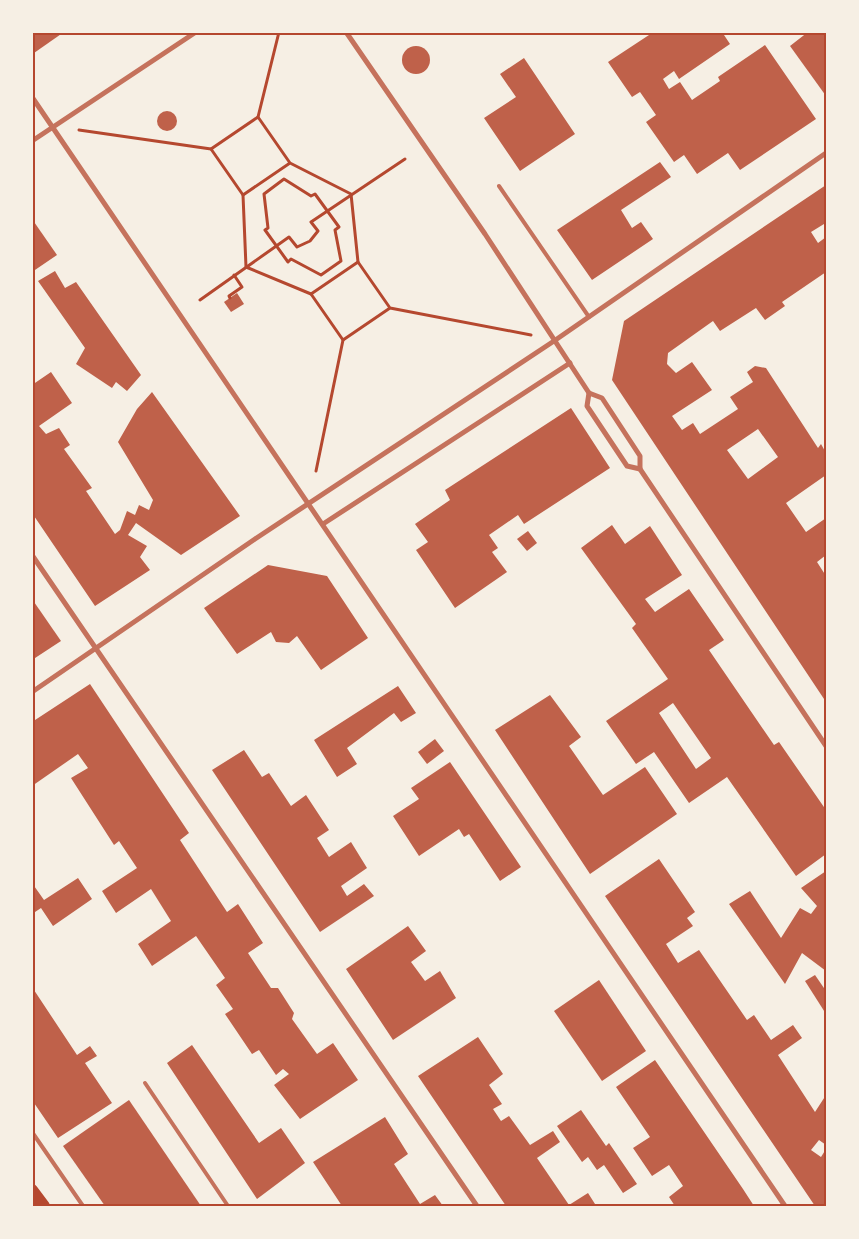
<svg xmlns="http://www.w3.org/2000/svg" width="859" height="1239" viewBox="0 0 859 1239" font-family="Ubuntu,sans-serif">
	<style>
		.building { fill: #bf614a; fill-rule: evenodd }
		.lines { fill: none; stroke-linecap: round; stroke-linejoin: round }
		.path { stroke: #b5482f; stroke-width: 3 }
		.service { stroke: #c5725c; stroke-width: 4 }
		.minor { stroke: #c5725c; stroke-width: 5 }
		.primary { stroke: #b5482f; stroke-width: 12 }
		.neatline { fill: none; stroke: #b5482f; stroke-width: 2 }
	</style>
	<rect width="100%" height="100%" fill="#f6efe4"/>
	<g class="building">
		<polygon points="32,32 64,32 34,53"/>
		<polygon points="647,32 722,32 730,44 679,79 674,71 663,79 669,89 680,82 692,100 720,81 718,77 765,45 816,119 740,170 728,153 697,174 684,155 674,162 646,122 656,115 640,92 632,97 608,62 649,35"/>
		<polygon points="808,32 826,34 826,96 790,46"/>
		<circle cx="416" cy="60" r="14"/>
		<polygon points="524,58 575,134 520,171 484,118 516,97 500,74"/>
		<circle cx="167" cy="121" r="10"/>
		<polygon points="660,162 671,177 621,210 632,228 641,222 653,239 592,280 557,230"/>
		<path d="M826,185V228L824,224L811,232L818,243L826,237V272L782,302L785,306L765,320L756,308L720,331L713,321L668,353L667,364L676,373L692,362L712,390L672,416L682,430L693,423L700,434L738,409L730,397L753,382L747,372L755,366L766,368L818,448L821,444L826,453V475L786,503L806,532L826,518V555L817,562L826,576V702L612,380L624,321ZM758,429L778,457L748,479L727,450Z"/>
		<polygon points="32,219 57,255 32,272"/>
		<polygon points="55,271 65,288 76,282 141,375 127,391 116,382 112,388 76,364 85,348 38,281"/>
		<polygon points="237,293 244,304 231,312 224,302"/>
		<polygon points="51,372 72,403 39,426 46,434 59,428 70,445 64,449 92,488 86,491 115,534 120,530 127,511 135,515 139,505 149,510 153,500 118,442 137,409 152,392 240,516 181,555 136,523 128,535 147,546 140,557 150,570 95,606 32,513 32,385"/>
		<polygon points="571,408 610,468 524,524 518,515 489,535 498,548 492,552 507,572 455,608 416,550 428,542 415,524 450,500 445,490"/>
		<path d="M612,525L625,544L650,526L682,575L645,599L655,612L689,589L724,640L709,650L774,745L779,742L826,810V854L796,876L727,777L689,803L654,752L636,764L606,721L668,679L632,628L636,624L581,548ZM673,703L711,758L696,769L659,713Z"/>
		<polygon points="528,531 537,543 527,551 517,539"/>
		<polygon points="268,565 327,576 368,638 321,670 297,636 289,643 276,642 271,632 237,654 204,608"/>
		<polygon points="32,599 61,641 32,660"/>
		<polygon points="90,684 189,833 180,840 227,912 238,904 263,943 248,953 271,988 278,988 294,1013 292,1019 317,1054 333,1043 358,1080 300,1119 274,1085 289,1074 283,1069 276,1075 259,1050 252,1054 225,1014 233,1009 216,985 225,978 196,936 152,966 138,944 171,921 151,889 116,913 102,891 137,868 119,841 114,845 71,778 88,768 78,754 32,786 32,722"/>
		<polygon points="398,686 416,713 401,722 394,713 347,748 357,764 337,777 314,740"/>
		<polygon points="550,695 581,737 569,746 603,795 645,767 677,814 590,874 495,730"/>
		<polygon points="435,739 444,751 427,764 418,752"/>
		<polygon points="244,750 262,777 269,773 291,806 306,795 329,830 317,838 329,857 351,842 367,868 341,886 347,896 364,884 374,896 320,932 212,770"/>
		<polygon points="450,762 521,867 500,881 469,834 464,837 459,829 419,856 393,816 419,799 411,788"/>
		<polygon points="659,859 695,912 687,918 693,926 666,944 678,963 699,950 747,1020 754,1015 771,1040 793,1025 802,1038 778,1055 815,1112 826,1095 826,1145 819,1140 811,1150 821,1157 826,1149 826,1206 815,1206 605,896"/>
		<polygon points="826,871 826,971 802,953 785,984 729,904 750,891 781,938 800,908 811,914 817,906 801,888"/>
		<polygon points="78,878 92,899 53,926 41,908 32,914 32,883 44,900"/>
		<polygon points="408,926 426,951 411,962 425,981 440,971 456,998 393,1040 346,969"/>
		<polygon points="815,975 826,991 826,1014 805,981"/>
		<polygon points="599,980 646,1051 602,1081 554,1011"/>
		<polygon points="32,987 77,1055 90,1046 97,1056 85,1063 112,1103 58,1138 32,1100"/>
		<polygon points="478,1037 503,1074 489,1085 502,1104 493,1109 501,1121 509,1116 530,1145 553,1131 560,1142 537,1158 569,1205 588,1193 595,1204 590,1206 506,1206 418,1076"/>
		<polygon points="192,1045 259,1143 281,1128 305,1163 257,1199 167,1063"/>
		<polygon points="655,1060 743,1189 754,1206 675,1206 669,1197 683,1186 669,1165 652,1176 633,1148 650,1137 616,1087"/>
		<polygon points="129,1100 201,1206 105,1206 63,1146"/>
		<polygon points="581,1110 606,1146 609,1143 637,1184 623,1193 604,1165 597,1170 588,1157 582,1162 557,1126"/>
		<polygon points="385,1117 408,1154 394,1164 420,1204 435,1195 443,1206 342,1206 313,1162"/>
	</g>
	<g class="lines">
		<g class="path">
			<polyline points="258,117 279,32"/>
			<polyline points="79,130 211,149"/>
			<polyline points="290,163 243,195 211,149 258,117 290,163 351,194 358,262"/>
			<polygon points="284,179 311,196 315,194 339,227 335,230 341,261 321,275 291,259 288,262 265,230 268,228 264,194"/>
			<polyline points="243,195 246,267 311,294"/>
			<polyline points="230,298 229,296 242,287 234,275"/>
			<polyline points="200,300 289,237 297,247 310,241 318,231 311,222 405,159"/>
			<polyline points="390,308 343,340 311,294 358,262 390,308 531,335"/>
			<polyline points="316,471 343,340"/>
		</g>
		<g class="service">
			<polyline points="499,186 589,317"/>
			<polyline points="145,1083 228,1206"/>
			<polyline points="32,1132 83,1206"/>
		</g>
		<g class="minor">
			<polyline points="346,32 485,234 589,393 602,398 640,456 640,469 826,746"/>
			<polyline points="32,97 785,1206"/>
			<polyline points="32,141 196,32"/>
			<polyline points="589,393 587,406 627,466 640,469"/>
			<polyline points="323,524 570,363"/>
			<polyline points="32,555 477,1206"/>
			<polyline points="32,692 255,539 554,341 826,153"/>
		</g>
		<polyline class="primary" points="32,1190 44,1206"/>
	</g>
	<rect width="859" height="1239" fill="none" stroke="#f6efe4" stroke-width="68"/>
	<rect x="34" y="34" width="791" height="1171" class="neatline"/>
</svg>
